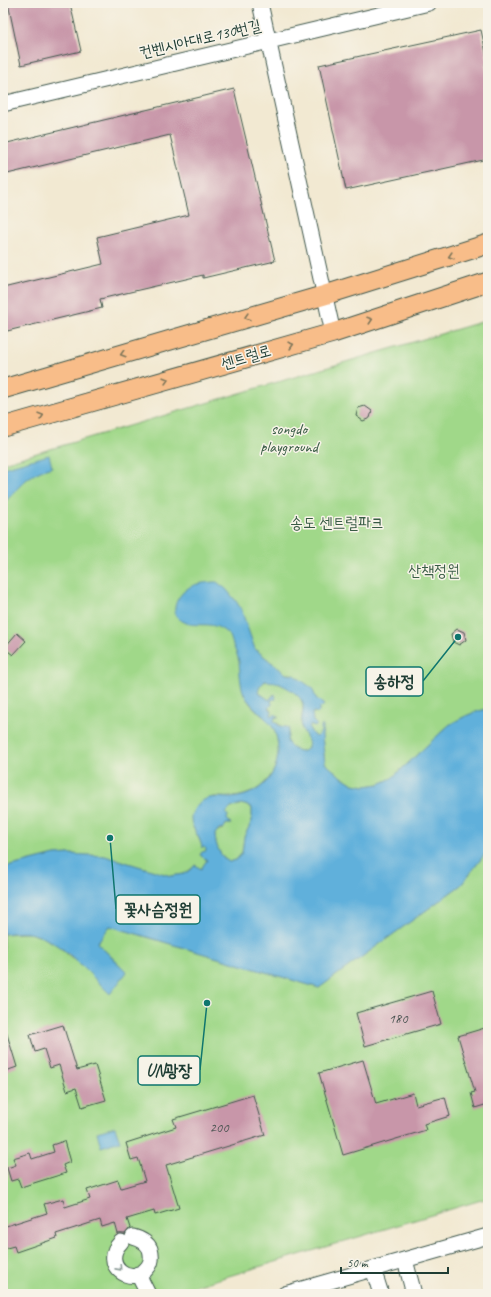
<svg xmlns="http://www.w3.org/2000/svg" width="491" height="1297" viewBox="0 0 491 1297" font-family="Caveat,'Poor Story',sans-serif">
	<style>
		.green { fill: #a0d889; stroke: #608a5e }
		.water { fill: #60b0db; stroke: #407688; fill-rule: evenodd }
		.building { fill: #c896a9 }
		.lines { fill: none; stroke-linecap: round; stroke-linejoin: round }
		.minor-casing { stroke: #3f574c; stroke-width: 17 }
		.major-casing { stroke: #3f574c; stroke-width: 21 }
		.minor { stroke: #fff; stroke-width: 15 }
		.major { stroke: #f8bd89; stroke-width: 19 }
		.oneway { stroke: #81775a }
		.oneway2 { stroke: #8f9e9a }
		.labels { text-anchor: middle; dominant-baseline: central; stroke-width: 3; stroke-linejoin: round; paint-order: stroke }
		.number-label { font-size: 14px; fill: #495351 }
		.street-label { font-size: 16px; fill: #1f3d34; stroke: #f7f3e8 }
		.park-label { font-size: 16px; fill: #395c45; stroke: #f7f3e8 }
		.leader { fill: none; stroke: #0f766e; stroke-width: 1.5 }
		.callout-dot { fill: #0f766e; stroke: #f7f3e8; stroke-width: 1.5 }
		.callout { fill: #f7f3e8; stroke: #0f766e; stroke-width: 1.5 }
		.callout-label { font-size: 17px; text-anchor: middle; font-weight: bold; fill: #1f3d34 }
	</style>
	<rect width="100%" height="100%" fill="#f7f3e8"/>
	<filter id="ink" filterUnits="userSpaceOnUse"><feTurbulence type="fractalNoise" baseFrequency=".025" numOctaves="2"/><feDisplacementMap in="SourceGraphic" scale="8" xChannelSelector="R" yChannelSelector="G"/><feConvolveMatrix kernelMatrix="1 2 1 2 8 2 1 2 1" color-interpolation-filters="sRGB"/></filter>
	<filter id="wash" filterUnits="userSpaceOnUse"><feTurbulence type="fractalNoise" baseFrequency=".012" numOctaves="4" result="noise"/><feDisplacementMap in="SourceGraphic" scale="16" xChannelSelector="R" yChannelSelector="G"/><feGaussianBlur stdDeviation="0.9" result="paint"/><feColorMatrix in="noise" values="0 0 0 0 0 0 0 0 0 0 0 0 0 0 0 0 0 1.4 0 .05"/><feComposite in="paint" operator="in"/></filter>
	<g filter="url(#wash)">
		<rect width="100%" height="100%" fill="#f2e9d2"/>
		<g class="green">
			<path d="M488,320V709C474,711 461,718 449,725L392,778L379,784L365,786L353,784L339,775L325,763L322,736L323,728H322L321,733L316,737L313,735L309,728L310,725L315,727L316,724L313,721L312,713L319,712L318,708L324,705L316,698L313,691L292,674H286L255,649L244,694C247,699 250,705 255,709C261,716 270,720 274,729C279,740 280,753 276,765C269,785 250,797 229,797C224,798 219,796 214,797C204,800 194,805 192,816C189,826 200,837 202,847H204L206,849V851L202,852L200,855L207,860L201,869L195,865L191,869L184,874L171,876L105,856L69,854L55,855L3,868V463Z"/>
			<path d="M267,681C279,681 302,692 303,706C303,713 300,721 302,728C305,736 314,743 305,751C297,752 290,748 287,741L289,730L285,726L283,727L274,721L275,717H279L271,715L272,710L269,708L272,704L271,700L273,699L274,694L269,700L259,693L258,690L262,683Z"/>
			<path d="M241,804L249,806L252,808V821L244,837L242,853L236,860L229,862C220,857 215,844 215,834L217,831L223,829L226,824H231L227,819L228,816L226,813L231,808Z"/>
			<polygon points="488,850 488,1198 169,1294 3,1294 3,934 29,933 42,937 57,945 74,960 127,972 97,943 110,926 319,988 461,885"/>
		</g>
		<g class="water">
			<path d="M49,455L52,467C25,475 22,485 3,504V468Z"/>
			<path d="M213,582H217L226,589L236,601L241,609L255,649L286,674L294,675L312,688L316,698L324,705L322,707L319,708V712L318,713L314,712L312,713L313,721L317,725L315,727L310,725L309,728L313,735L316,737L321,732V727L322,725L323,727L322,736L325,763L339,775L353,784L365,786L379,784L392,778L449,725C461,718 474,711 488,709V850L461,885L319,988L110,926L97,943L127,972L110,994C88,973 60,938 28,933C20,932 11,933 3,934V868L55,855L69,854L105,856L171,876L184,874L191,870L195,865L201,869L207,860L200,855L202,852L206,851V849L204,847L202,848C201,837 190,827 191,817C192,810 200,801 206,799C214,796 222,798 231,798C266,795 286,766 275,732C270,718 251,709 244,694C240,685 240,672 239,662C238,656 235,650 233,645C232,642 231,638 230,636C228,634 225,632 223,630C209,620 195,629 182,621C168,613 177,596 187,589C194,583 204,583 213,582ZM265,681C276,680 300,692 303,704C304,712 300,721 302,729C305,736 313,744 305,751C297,752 290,748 287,741L289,728L286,727C280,727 278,725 274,721L275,717H279L275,714L273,716L271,715L272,711L269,708L272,704L271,700L276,699L275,694L269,700L258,692L260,686ZM241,804L249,806L252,808V821L244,837L242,853L236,860L229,862C220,857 215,844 215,834L219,829L224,828L226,824H231L227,819L228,816L226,813L231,808Z"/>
			<polygon points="115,1127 120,1141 101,1147 97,1132"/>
		</g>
		<g id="blocks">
			<g class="building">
				<polygon points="8,3 70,3 81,51 21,65"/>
				<polygon points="481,30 488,62 488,64 485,64 488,77 488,159 346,190 319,65"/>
				<polygon points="234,89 275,261 203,278 203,275 100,299 102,308 3,332 3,288 103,264 97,237 189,215 170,135 3,175 3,144"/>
				<polygon points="365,406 372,411 370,418 363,421 356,416 358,408"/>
				<polygon points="457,629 464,632 466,640 459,645 453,642 451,634"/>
				<polygon points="17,633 26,641 13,655 4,648"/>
				<polygon points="432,991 441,1024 365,1046 356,1013"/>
				<polygon points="63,1025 77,1070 95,1065 106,1100 82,1107 76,1088 67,1091 59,1065 50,1068 44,1049 35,1052 30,1035"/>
				<polygon points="488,1027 488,1104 475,1108 471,1093 475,1092 458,1036"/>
				<polygon points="3,1031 6,1031 17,1067 3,1072"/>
				<polygon points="363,1060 376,1104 413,1093 416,1105 445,1097 450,1116 424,1124 426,1130 343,1155 319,1073"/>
				<polygon points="253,1095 265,1135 166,1165 179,1208 155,1215 154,1211 127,1219 130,1228 125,1234 118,1234 115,1223 102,1227 100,1220 56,1234 57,1238 16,1252 14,1246 3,1249 3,1227 47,1213 44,1204 63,1199 65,1207 90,1199 87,1190 118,1180 121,1188 145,1181 138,1158 131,1160 126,1143 176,1127 173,1119"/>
				<polygon points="64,1141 70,1162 63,1165 66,1173 21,1187 18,1179 11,1181 7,1168 16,1165 13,1158 30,1153 32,1159 54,1152 52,1145"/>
			</g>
		</g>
	</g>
	<g filter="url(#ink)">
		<use href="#blocks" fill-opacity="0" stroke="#3f574c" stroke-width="1"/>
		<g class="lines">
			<defs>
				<g id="minor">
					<polyline points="260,3 333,333"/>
					<polyline points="3,104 429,3"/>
					<path d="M121,1242C99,1264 132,1289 148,1267C152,1262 152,1256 150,1249C147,1242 141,1239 133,1237"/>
					<polyline points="405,1260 414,1294"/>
					<polyline points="373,1269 381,1294"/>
					<polyline points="138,1274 148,1294"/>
					<polyline points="285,1294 488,1236"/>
				</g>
				<g id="major">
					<polyline points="3,389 325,295 488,244"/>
					<polyline points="3,427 333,333 488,282"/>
				</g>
			</defs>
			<use href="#minor" class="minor-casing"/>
			<use href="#major" class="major-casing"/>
			<use href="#minor" class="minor"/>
			<use href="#major" class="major"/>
		</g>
		<defs><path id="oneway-chevron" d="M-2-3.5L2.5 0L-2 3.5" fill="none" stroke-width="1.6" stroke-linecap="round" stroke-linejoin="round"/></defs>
		<g class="oneway">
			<use href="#oneway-chevron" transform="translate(451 256) rotate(163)"/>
			<use href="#oneway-chevron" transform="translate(247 317) rotate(164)"/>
			<use href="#oneway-chevron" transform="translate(370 320) rotate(-18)"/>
			<use href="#oneway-chevron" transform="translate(291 345) rotate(-16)"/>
			<use href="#oneway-chevron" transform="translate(123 354) rotate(164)"/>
			<use href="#oneway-chevron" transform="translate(166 380) rotate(-16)"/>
			<use href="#oneway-chevron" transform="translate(41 416) rotate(-16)"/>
		</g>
		<use class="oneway2" href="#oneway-chevron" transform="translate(119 1268) rotate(48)"/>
	</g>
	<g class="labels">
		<g class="number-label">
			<text x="398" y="1018">180</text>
			<text x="219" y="1127">200</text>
		</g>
		<g class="street-label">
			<text transform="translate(200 39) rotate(-13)">컨벤시아대로130번길</text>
			<text transform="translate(246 357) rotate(-16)">센트럴로</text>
		</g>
		<g class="park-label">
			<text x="289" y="429">songdo<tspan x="289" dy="18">playground</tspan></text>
			<text x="337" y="523">송도 센트럴파크</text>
			<text x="434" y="571">산책정원</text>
		</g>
	</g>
	<path class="leader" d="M458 637L423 681M110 838L116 909M207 1003L200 1070"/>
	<g class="callout-dot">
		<circle cx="458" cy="637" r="4"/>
		<circle cx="110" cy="838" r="4"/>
		<circle cx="207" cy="1003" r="4"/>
	</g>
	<g class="callout">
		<rect x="366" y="667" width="57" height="29" rx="4"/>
		<rect x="116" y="895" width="84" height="29" rx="4"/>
		<rect x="138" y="1056" width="62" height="29" rx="4"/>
	</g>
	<g class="callout-label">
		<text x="394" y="687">송하정</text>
		<text x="158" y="915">꽃사슴정원</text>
		<text x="169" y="1076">UN광장</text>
	</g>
	<rect width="491" height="1297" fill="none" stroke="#f7f3e8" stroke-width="16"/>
	<path d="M341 1267v6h107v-6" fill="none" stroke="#1f3d34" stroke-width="2"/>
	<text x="347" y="1267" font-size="12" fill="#1f3d34" stroke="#f7f3e8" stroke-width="3" paint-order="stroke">50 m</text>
</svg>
